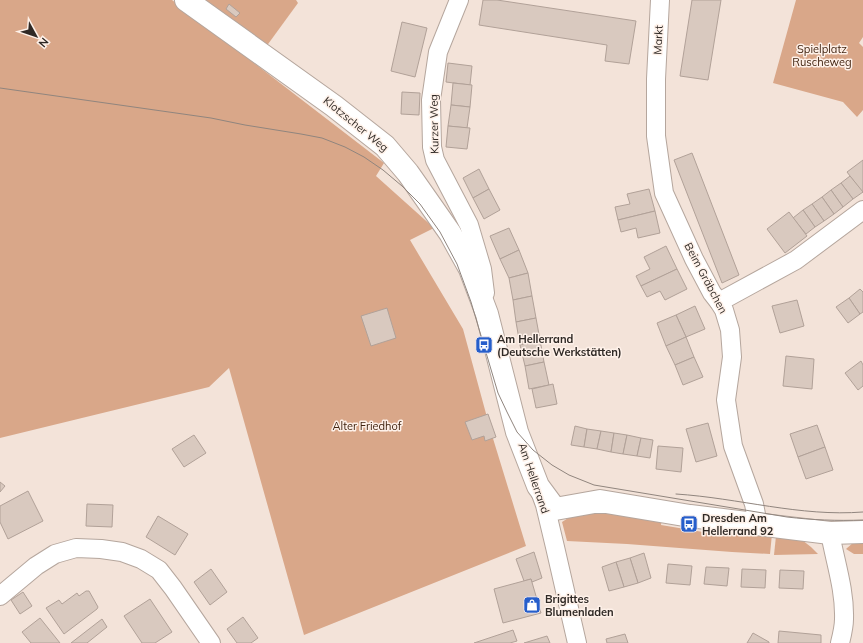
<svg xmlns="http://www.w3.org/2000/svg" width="863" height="643" viewBox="0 0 863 643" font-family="Mulish,sans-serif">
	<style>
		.green { fill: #d9a789 }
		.building { fill: #d9c9bf; stroke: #b1a198 }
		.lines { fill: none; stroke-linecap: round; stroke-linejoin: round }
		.street-casing { stroke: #b5a69d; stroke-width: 20 }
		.secondary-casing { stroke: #b5a69d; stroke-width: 24 }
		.street { stroke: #fff; stroke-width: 18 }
		.secondary { stroke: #fff; stroke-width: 22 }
		.tram { stroke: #90857e; stroke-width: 1 }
		.labels { text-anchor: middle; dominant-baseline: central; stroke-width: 3; stroke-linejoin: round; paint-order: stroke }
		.street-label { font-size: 11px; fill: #2f2925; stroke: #fef1e9 }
		.park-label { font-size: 11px; fill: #422410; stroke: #fef1e9 }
		.poi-label { font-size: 11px; font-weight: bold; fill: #2f2925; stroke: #fef1e9; text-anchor: start }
	</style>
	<rect width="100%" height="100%" fill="#f3e3d9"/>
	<g class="green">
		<polygon points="0,0 172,0 384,163 376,176 434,228 410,240 463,329 491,432 526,546 304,635 229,368 209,387 0,438"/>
		<polygon points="194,0 296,0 298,3 263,51"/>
		<polygon points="796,0 863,0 863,37 859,43 863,47 863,110 857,117 843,102 773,83"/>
		<polygon points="595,511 662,518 661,525 703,532 704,525 772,534 770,554 732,552 627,544 567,541 562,522 573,515"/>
		<polygon points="776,536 802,540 811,547 818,554 774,555"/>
		<polygon points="863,539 863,554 854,554 846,549 854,542"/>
	</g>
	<g class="building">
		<polygon points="483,0 497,0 636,21 629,64 605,61 607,45 479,25"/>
		<polygon points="692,0 721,0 708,80 680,76"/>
		<polygon points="229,4 240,13 236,17 226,9"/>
		<polygon points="402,22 427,28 415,77 391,71"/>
		<polygon points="448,63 472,66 470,85 446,82"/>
		<polygon points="453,83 472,85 470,107 451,105"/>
		<polygon points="402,92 420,93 419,115 401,114"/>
		<polygon points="451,105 470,107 467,128 448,126"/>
		<polygon points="448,126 470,128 467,149 446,147"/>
		<polygon points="692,153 739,275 722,283 674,160"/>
		<polygon points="863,160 863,193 847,172"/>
		<polygon points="479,169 489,189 473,198 463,178"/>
		<polygon points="850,176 863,192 853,199 841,183"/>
		<polygon points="841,183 853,199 843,207 831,190"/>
		<polygon points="489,189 500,210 484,219 473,198"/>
		<polygon points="649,189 655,211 618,220 615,207 630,204 627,194"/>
		<polygon points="831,190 843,207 834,214 822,197"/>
		<polygon points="822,197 834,214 824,221 812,204"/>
		<polygon points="812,204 824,221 815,227 803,210"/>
		<polygon points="803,210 815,227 806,234 793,218"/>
		<polygon points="655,211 660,233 638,238 636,228 621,232 618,220"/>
		<polygon points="789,212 807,236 785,253 767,229"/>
		<polygon points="509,228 519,250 500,259 490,236"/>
		<polygon points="666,246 677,269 641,286 636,276 650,269 644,257"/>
		<polygon points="519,250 528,273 509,278 500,259"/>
		<polygon points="677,269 687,289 665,300 660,291 647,297 641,286"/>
		<polygon points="528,273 532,296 513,300 509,278"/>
		<polygon points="860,289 863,292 863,312 860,314 849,298"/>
		<polygon points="532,296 536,318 516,322 513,300"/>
		<polygon points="849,298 860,314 848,323 836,307"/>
		<polygon points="797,300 804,326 780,333 772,306"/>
		<polygon points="695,306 705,329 686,337 676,315"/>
		<polygon points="387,308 396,338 371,346 361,316"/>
		<polygon points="676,315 686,337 666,346 657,323"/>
		<polygon points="536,318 540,340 520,345 516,322"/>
		<polygon points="686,337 694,357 675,365 666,346"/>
		<polygon points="540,340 544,362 525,366 520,345"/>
		<polygon points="786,356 814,359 812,389 783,386"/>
		<polygon points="694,357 703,377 683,385 675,365"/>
		<polygon points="861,361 863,365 863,386 858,390 845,373"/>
		<polygon points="544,362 549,385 529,389 525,366"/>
		<polygon points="553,384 557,404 536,408 532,389"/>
		<polygon points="488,414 496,437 485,441 484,436 472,440 465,422"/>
		<polygon points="708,423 717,456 696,462 686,429"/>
		<polygon points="817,425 825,447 798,457 790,434"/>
		<polygon points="575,426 587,429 584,447 571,445"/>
		<polygon points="587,429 601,431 597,449 584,447"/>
		<polygon points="601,431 614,433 611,452 597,449"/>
		<polygon points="614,433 627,435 623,454 611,452"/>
		<polygon points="194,435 206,453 184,467 172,449"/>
		<polygon points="627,435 641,438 637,456 623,454"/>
		<polygon points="641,438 653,440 650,458 637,456"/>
		<polygon points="658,446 683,448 681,472 656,469"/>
		<polygon points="825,447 833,470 806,479 798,457"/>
		<polygon points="0,482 5,486 0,492"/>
		<polygon points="28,491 43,521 8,539 0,522 0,506"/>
		<polygon points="87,504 113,505 112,527 86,526"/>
		<polygon points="158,516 188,534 175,555 146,537"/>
		<polygon points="534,552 542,578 532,582 531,579 524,581 516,559"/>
		<polygon points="644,553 651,578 638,583 630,558"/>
		<polygon points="630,558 638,583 624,587 616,562"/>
		<polygon points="616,562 624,587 609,591 602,567"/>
		<polygon points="668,564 692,566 690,585 666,583"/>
		<polygon points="706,567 729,568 727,586 704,584"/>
		<polygon points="211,569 227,592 210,605 194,582"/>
		<polygon points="742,569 766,570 765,588 741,587"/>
		<polygon points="780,570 804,571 803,589 779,588"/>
		<polygon points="531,579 541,613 503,623 494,589"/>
		<polygon points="86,591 89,591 98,607 97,609 64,634 46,608 59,600 62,604 77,593 79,596"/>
		<polygon points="23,592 32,606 20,614 11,600"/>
		<polygon points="150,599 172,632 155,643 142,643 124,616"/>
		<polygon points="243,617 258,638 251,643 237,643 227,629"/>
		<polygon points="40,618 60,643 31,643 22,632"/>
		<polygon points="102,619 107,627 87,643 71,643"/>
		<polygon points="513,630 517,641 510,643 474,643"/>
		<polygon points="779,631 821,635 821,643 778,643"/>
		<polygon points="753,633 769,642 769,643 747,643"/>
		<polygon points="625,634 628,643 607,643 606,639"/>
		<polygon points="547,636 550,643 524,643"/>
	</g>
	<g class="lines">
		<defs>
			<g id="street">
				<polyline points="459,0 438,52 431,100 432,147 435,160 469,225 482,269 485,293"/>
				<polyline points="660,0 656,79 656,136 664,193 694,259 712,293 719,302 724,310 730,330 732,357 726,400 733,446 754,504 758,525"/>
				<polyline points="719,302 796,260 863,210"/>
				<polyline points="541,494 545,505 555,547 577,643"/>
				<path d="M830,533C835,561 845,590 844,619C844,627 842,635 840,643"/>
				<polyline points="0,596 36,566 55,554 76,548 101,549 122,552 141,559 159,570 173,588 211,643"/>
			</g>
			<polyline id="secondary" points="186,0 334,106 385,146 408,173 450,233 470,269 487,314 517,432 538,486 555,509 600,501 690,516 830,533 863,532"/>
		</defs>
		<use href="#street" class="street-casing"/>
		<use href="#secondary" class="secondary-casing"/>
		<use href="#street" class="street"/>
		<use href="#secondary" class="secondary"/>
		<g class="tram">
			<path d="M0,88L211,118L245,125L301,134L322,138L345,147L364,157L383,170L402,186L420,204L440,232L457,264L471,302L498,393L507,412L517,432L533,450L552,465L569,475L594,485L787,517C812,520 837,521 863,520"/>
			<path d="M676,494C739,498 800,517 863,512"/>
		</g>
	</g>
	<defs>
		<symbol id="bus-square" viewBox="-11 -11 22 22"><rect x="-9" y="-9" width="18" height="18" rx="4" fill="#265ecb" stroke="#fef1e9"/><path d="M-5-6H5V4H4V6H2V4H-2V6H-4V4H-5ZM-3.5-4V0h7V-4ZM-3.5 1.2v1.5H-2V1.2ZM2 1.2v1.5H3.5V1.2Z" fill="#fff"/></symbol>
		<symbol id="shop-square" viewBox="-11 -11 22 22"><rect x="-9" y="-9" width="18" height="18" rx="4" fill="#265ecb" stroke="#fef1e9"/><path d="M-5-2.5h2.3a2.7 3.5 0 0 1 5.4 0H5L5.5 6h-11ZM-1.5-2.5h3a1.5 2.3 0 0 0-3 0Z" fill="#fff"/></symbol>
	</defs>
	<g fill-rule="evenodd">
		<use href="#bus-square" x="474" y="335" width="20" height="20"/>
		<use href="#bus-square" x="679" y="514" width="20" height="20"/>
		<use href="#shop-square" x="522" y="595" width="20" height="20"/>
	</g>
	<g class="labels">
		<g class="street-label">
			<text transform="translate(658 40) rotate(-87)">Markt</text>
			<text transform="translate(356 124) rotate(39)">Klotzscher Weg</text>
			<text transform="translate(434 124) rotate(-91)">Kurzer Weg</text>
			<text transform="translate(706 278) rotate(62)">Beim Gräbchen</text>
			<text transform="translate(534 478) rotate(71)">Am Hellerrand</text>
		</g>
		<g class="park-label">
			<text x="822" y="49">Spielplatz<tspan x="822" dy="13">Ruscheweg</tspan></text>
			<text x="367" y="426">Alter Friedhof</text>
		</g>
		<g class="poi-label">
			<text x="497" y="339">Am Hellerrand<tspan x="497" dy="13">(Deutsche Werkstätten)</tspan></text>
			<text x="702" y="518">Dresden Am<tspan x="702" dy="13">Hellerrand 92</tspan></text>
			<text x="545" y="599">Brigittes<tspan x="545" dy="13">Blumenladen</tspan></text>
		</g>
	</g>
	<g transform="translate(36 36) rotate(130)" stroke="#fef1e9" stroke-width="3" paint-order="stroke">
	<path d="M0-3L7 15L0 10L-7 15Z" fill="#2f2925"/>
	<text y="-6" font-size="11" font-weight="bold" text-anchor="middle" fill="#2f2925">N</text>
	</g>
</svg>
